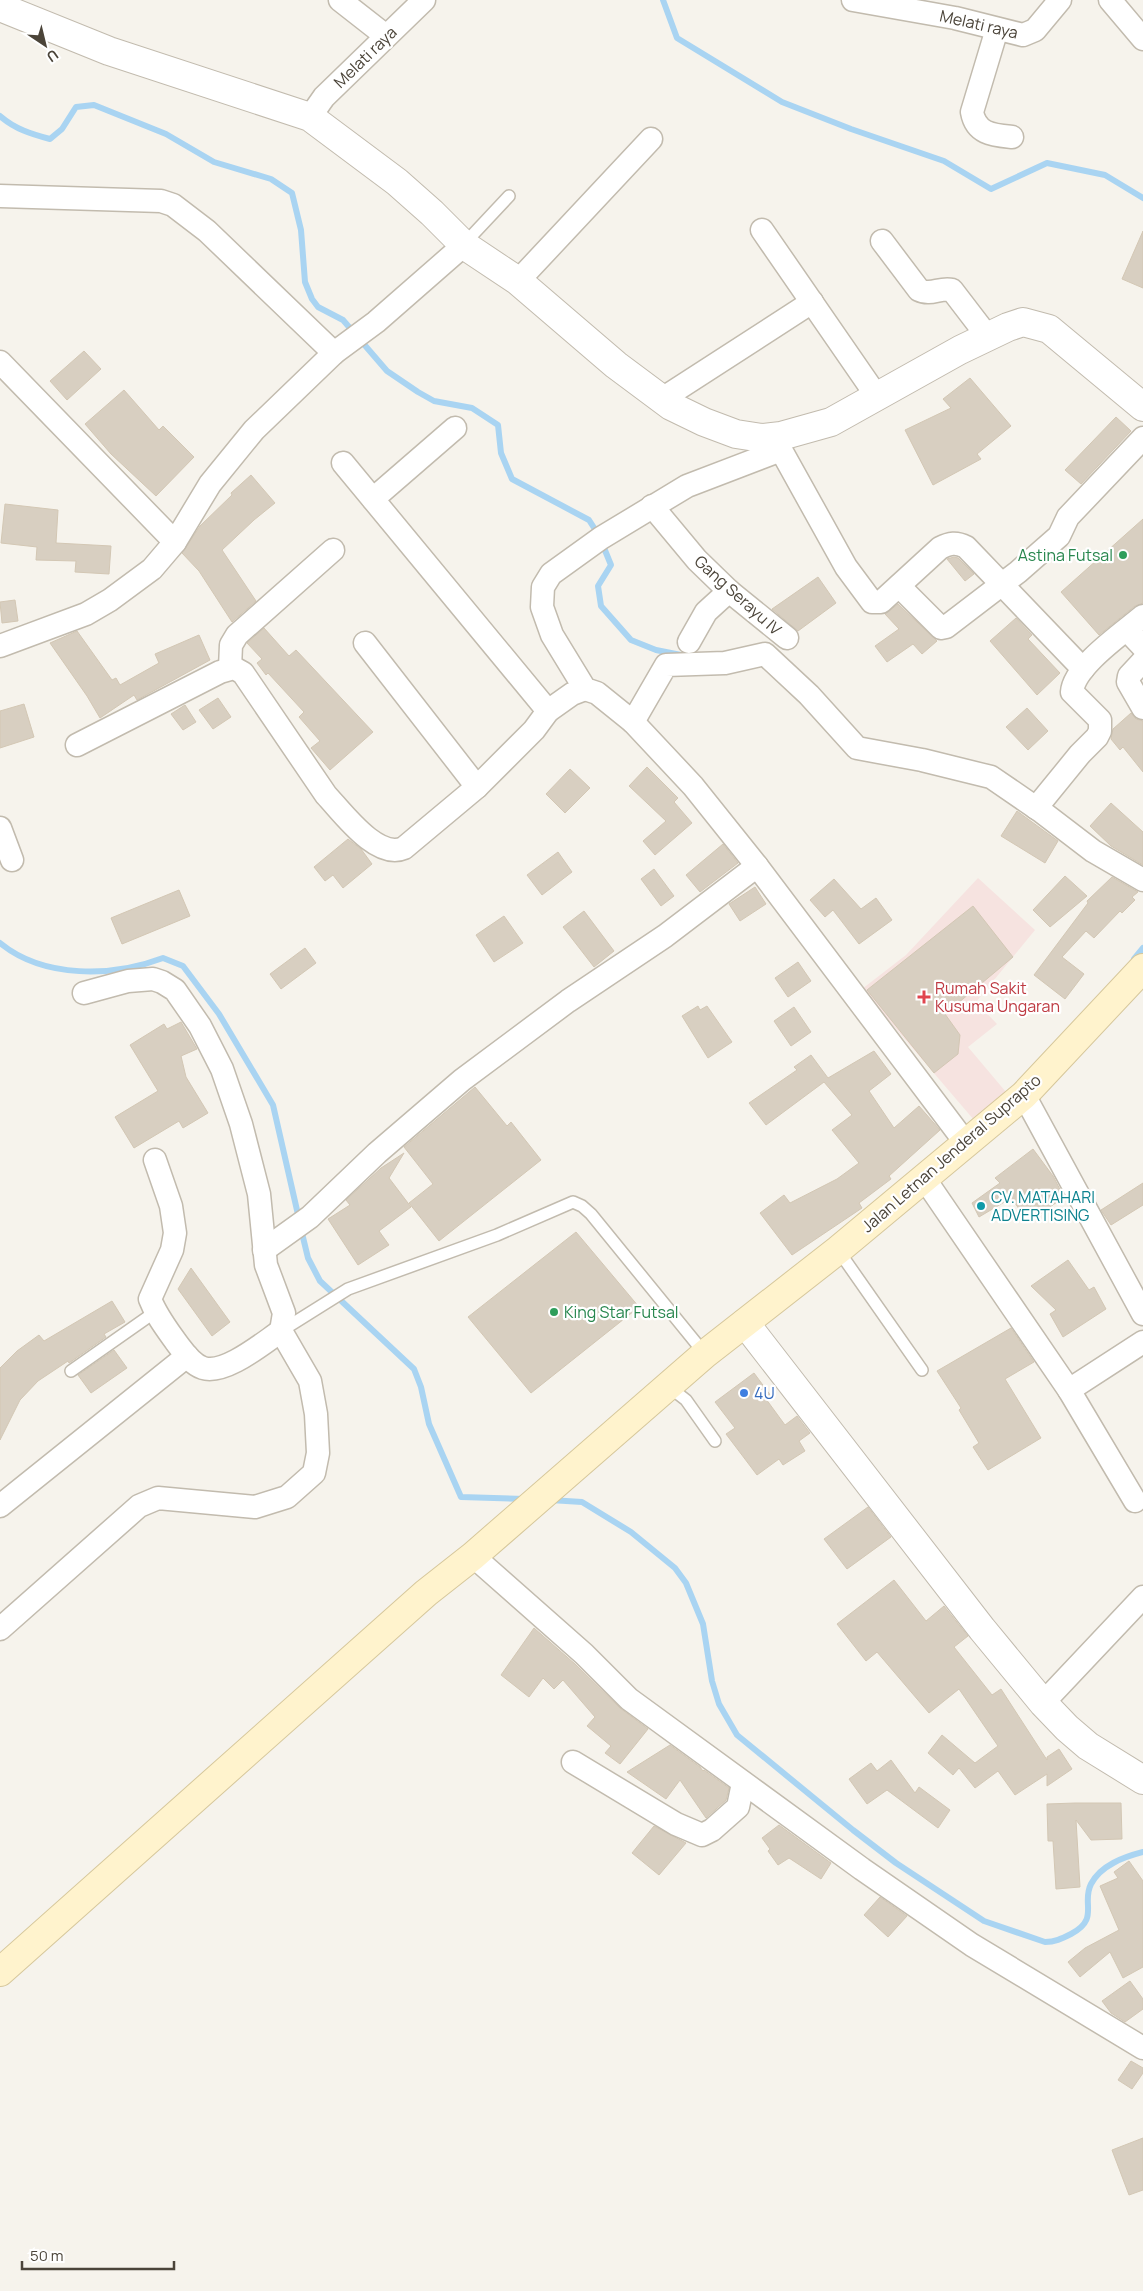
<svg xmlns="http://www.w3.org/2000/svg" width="1143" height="2291" viewBox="0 0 1143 2291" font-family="Manrope,sans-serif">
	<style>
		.medical { fill: #f6e3e0 }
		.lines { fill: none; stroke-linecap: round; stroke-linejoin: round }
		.stream { stroke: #a9d4f2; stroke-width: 6 }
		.building { fill: #d8cfc1; stroke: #d3c7b4 }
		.service-casing { stroke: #c2bbae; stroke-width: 14 }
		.minor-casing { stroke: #c2bbae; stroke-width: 25 }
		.tertiary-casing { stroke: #c2bbae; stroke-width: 30 }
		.secondary-casing { stroke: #d6c79b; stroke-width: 30 }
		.service { stroke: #fff; stroke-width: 11 }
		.minor { stroke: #fff; stroke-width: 22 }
		.tertiary { stroke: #fff; stroke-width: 28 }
		.secondary { stroke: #fff3cd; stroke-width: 28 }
		.leisure-dot { fill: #2e9e5b; stroke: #fff; stroke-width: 2 }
		.health-dot { fill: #e0444e; stroke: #fff; stroke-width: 2 }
		.culture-dot { fill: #0f9aa8; stroke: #fff; stroke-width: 2 }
		.shop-dot { fill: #3f7fe0; stroke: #fff; stroke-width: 2 }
		.labels { text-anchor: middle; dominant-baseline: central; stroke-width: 4.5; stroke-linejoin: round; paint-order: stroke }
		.street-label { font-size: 16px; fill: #4b4439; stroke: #fff }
		.leisure-label { font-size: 16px; fill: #27864d; stroke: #fff; text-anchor: end }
		.health-label { font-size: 16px; fill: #be3a42; stroke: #fff; text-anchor: start }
		.culture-label { font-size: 16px; fill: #0d838f; stroke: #fff; text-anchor: start }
		.shop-label { font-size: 16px; fill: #366cbe; stroke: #fff; text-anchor: start }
	</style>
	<rect width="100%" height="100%" fill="#f6f3ec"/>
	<polygon class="medical" points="978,878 1035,930 976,1002 997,1024 968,1047 1006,1092 974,1120 862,989 906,955"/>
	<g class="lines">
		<g class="stream">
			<polyline points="663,0 677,38 782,102 851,129 944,161 991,189 1047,163 1105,175 1143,198"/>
			<path d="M0,116C15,129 31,134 50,139L62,129L76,107L94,105L166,134L214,162L271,179L292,193L301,230L305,282L312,299L318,307L343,320L387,371L418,392L434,401L472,408L498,425L501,453L512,479L589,520L598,534"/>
			<polyline points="602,543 611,565 598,586 601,606 631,640 656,650 681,655"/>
			<path d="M0,943C44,979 113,977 163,958L183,966L219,1014L273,1105L299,1219"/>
			<polyline points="1138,964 1134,959 1143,948"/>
			<polyline points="301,1229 308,1258 320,1281 414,1369 421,1387 429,1424 461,1497 525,1499"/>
			<path d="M550,1500L582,1502L631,1532L675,1568L686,1583L703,1624L712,1681L719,1704L737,1735L853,1830L896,1863L984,1921L1045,1942C1055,1942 1061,1939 1071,1934C1100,1919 1081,1903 1091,1884C1101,1865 1124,1857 1143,1852"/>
		</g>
	</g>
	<g class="building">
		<polygon points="1143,231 1143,288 1122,279"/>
		<polygon points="84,351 101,369 67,400 50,381"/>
		<polygon points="970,378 1011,426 977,454 981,459 933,485 905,430 951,408 943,399"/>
		<polygon points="124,390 159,430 163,426 194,457 156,496 111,454 85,424"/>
		<polygon points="1116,417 1131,431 1081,484 1065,470"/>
		<polygon points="251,475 275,503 254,520 222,550 256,601 232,622 199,571 182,553 200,526 232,495 231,493"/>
		<polygon points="5,504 58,510 56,543 111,546 109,574 75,572 76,561 36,560 37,547 1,543"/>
		<polygon points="1143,519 1143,603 1135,606 1099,635 1061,592"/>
		<polygon points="954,557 958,558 974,574 965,581 947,559"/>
		<polygon points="818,577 836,603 798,631 772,609"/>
		<polygon points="15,600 18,621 2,623 0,602"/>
		<polygon points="898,604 937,641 922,654 913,644 887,662 875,646 899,629 885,614"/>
		<polygon points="1016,618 1032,635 1028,639 1060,673 1037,695 990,641"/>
		<polygon points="264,628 289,656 296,650 373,732 330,770 311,748 320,741 299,717 304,712 268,673 266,675 257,663 262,659 247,643"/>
		<polygon points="77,631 112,680 116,678 120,685 159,663 155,654 199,635 210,660 137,700 134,695 100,718 87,696 50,643"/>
		<polygon points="218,698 231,717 213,729 199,710"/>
		<polygon points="24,704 34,737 0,748 0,711"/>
		<polygon points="185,705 196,722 183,730 171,714"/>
		<polygon points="1027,708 1048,731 1028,750 1006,727"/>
		<polygon points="1131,713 1136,719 1143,721 1143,772 1123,747 1120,750 1111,739 1113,729"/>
		<polygon points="647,767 678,798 674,802 692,823 655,855 643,841 666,821 629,786"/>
		<polygon points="570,769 590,788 565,813 546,794"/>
		<polygon points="1111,803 1143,832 1143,865 1111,846 1090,826"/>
		<polygon points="1017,811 1058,841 1045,863 1001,836"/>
		<polygon points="348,839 361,849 372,864 343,888 333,875 325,881 314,867"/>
		<polygon points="723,844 738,863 700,892 686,875"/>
		<polygon points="558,852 572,872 542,895 527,875"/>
		<polygon points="654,869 674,896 661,906 641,879"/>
		<polygon points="1065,876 1087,896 1050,927 1033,910"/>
		<polygon points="1112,877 1138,892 1132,897 1135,900 1122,913 1120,911 1094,938 1086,931 1062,957 1084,974 1065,999 1034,975 1088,903 1087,901"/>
		<polygon points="834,879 861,909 876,898 892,920 859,944 833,910 825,917 810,900"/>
		<polygon points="755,887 766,904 740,921 729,904"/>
		<polygon points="179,890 190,916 122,944 111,918"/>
		<polygon points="973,906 1013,957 945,1014 960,1035 958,1054 934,1073 867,990"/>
		<polygon points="584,911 614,951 594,967 563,927"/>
		<polygon points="504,916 523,943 494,962 476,935"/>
		<polygon points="305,948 316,963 281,989 270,974"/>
		<polygon points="798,962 811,981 788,997 775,978"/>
		<polygon points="698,1006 700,1010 707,1006 732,1042 708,1058 682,1016"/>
		<polygon points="794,1007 811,1032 791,1046 774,1021"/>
		<polygon points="181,1022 197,1049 181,1056 186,1077 208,1113 183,1128 179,1121 134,1148 115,1117 158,1091 130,1045 164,1024 167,1029"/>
		<polygon points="874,1051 891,1074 869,1091 894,1128 919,1106 940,1130 889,1176 891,1179 859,1203 862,1208 792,1255 760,1213 784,1195 790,1203 837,1179 859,1163 832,1130 852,1115 824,1082 766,1125 749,1103 797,1070 794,1067 811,1055 828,1078"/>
		<polygon points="475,1087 507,1126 511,1122 541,1160 439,1241 409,1203 433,1184 404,1147"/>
		<polygon points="1033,1149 1053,1176 1064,1197 1029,1222 1011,1198 979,1217 972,1203 1000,1183 995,1178"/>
		<polygon points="404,1153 389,1178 411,1207 379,1231 389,1245 358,1265 328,1219 350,1205 346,1200 381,1168"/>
		<polygon points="1143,1183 1143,1205 1111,1225 1101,1210"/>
		<polygon points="576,1232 639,1307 531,1393 468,1317"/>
		<polygon points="1068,1260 1089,1290 1094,1287 1106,1309 1063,1337 1050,1314 1056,1310 1031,1286"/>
		<polygon points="191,1268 230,1322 212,1336 178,1289"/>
		<polygon points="112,1301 125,1322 104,1334 106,1337 69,1363 68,1361 38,1381 20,1400 0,1440 0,1368 17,1351 39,1335 44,1341"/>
		<polygon points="1011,1328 1034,1362 1005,1379 1041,1438 988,1470 973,1447 979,1443 959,1410 961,1408 937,1371"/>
		<polygon points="114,1350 127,1368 91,1393 78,1375"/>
		<polygon points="754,1373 771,1396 766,1399 785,1425 797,1416 810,1433 799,1441 805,1451 783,1465 779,1459 757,1475 726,1434 735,1428 715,1402"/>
		<polygon points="868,1507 891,1537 847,1569 824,1539"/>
		<polygon points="894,1580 926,1621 944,1606 968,1636 954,1647 992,1695 1001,1689 1047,1760 1047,1757 1059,1749 1072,1769 1047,1786 1047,1774 1015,1795 998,1771 975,1788 959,1768 953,1775 928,1753 942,1735 975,1763 998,1746 959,1689 929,1713 877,1652 866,1661 837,1624"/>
		<polygon points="534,1628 575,1664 620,1708 648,1729 620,1764 605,1753 611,1746 587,1726 595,1717 563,1680 554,1689 543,1678 529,1697 501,1675"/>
		<polygon points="670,1745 700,1767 703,1771 704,1770 729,1788 726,1800 706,1818 680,1780 666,1799 627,1772"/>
		<polygon points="891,1760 915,1793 919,1787 950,1810 938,1828 887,1790 867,1804 849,1779 871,1763 877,1771"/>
		<polygon points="1075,1803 1121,1803 1122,1839 1091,1840 1076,1820 1080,1887 1056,1889 1053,1841 1048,1841 1047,1804"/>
		<polygon points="779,1825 831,1863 821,1879 789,1858 778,1865 768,1851 770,1849 762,1838"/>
		<polygon points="654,1826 686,1843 659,1875 632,1853"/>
		<polygon points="1129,1861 1143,1881 1143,1967 1123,1978 1110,1952 1080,1977 1068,1962 1085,1948 1119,1930 1100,1886 1118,1878 1114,1872"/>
		<polygon points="880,1897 907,1916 888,1937 864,1915"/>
		<polygon points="1130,1981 1143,1999 1143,2009 1125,2022 1111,2013 1102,2001"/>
		<polygon points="1131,2061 1143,2068 1143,2073 1132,2089 1118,2080"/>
		<polygon points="1143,2138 1143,2190 1129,2195 1112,2150"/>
	</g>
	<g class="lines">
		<defs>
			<g id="service">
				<polyline points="464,244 509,196"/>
				<polyline points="838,1250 922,1370"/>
				<polyline points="281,1331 348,1289 497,1235 573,1202 582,1206 591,1214 705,1354"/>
				<polyline points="71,1371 155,1312"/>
				<polyline points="668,1386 686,1400 715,1441"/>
			</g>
			<g id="minor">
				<polyline points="340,0 386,36"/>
				<polyline points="853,0 955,18 1023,35 1035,30 1060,0"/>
				<polyline points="1110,0 1143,39"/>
				<path d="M997,29L972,112C976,134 993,135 1012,137"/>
				<polyline points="310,117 324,97 424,0"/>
				<polyline points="0,196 161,201 173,205 207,231 334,353"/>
				<polyline points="762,230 878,398"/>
				<path d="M882,241L919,290C931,296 940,287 952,290L988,337"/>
				<polyline points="518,281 651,139"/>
				<polyline points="0,362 175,542"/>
				<polyline points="662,399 812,302"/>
				<polyline points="781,436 781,450 687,486 601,538 551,574 543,587 542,607 552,635 585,689 597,693 633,722 693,786 757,866 965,1142"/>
				<path d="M781,450L846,567L872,602H881L940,548C950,543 956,542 966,547L1083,669"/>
				<polyline points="343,463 548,711"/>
				<polyline points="373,499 455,428"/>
				<polyline points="652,506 697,560 729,591 787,638"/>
				<polyline points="899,586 941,628 946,627 1018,572 1059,536 1068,517 1143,438"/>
				<polyline points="1127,630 1143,647"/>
				<polyline points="689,642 706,612 729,591"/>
				<polyline points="365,643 477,787"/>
				<polyline points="0,646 86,614 110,600 152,569 175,542 210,484 254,430 334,353 376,322 464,245"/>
				<polyline points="1143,661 1129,676 1128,682 1143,708"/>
				<polyline points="230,668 231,645 237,635 333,550"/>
				<polyline points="633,722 666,665 725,663 765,654 809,695 857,748 922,760 991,777 1042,812 1093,851 1143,880"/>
				<path d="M77,745L220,672L234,668L243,673L326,795C343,813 377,860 404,848L477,787L534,730L548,711L572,694L585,689"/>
				<path d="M1036,808L1080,754L1097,737L1100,731V720L1072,692C1074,666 1123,633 1143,616"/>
				<polyline points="0,828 12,860"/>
				<polyline points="1024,1095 1143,1314"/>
				<path d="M155,1160L171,1206L175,1233L172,1250L150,1299C156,1315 166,1328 176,1342C183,1351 191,1364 203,1368C225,1375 263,1343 281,1331"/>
				<polyline points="924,1178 1069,1390 1143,1342"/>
				<polyline points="264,1250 310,1217 377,1153 462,1080 568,1001 665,936 757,866"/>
				<polyline points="1069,1390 1135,1501"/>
				<polyline points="0,1506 187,1356"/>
				<polyline points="473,1556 584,1654 629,1699 862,1869 972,1945 1143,2048"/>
				<polyline points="0,1629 139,1506 158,1498 255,1507 287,1497 314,1473 318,1453 316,1414 310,1381 281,1331 284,1313 266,1265 259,1194 241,1124 222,1069 200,1026 175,990 162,982 153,979 128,981 84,993"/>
				<polyline points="1043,1703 1143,1597"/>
				<polyline points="573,1762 676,1824 702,1835 712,1830 738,1807 743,1783"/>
			</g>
			<g id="tertiary">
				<polyline points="0,7 109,51 310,117 397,182 432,213 464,245 518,281 616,365 671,406 704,422 736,434 762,438 781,436 831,422 960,350 1008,327 1023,322 1049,329 1143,407"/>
				<polyline points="745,1323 982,1629 1043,1703 1067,1728 1088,1746 1143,1780"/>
			</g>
			<polyline id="secondary" points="0,1972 426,1593 473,1556 705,1354 838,1250 1024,1095 1143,968"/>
		</defs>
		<use href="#service" class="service-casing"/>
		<use href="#minor" class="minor-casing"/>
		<use href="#tertiary" class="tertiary-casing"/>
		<use href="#secondary" class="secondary-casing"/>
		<use href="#service" class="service"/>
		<use href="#minor" class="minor"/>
		<use href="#tertiary" class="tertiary"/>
		<use href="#secondary" class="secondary"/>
	</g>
	<g class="leisure-dot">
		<circle cx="1123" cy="555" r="5"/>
		<circle cx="554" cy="1312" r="5"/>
	</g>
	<path class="health-dot" d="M921.5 989.5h5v5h5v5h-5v5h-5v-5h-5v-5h5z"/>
	<circle class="culture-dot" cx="981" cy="1206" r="5"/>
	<circle class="shop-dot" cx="744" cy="1393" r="5"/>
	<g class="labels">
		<g class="street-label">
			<text transform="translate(979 24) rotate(13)">Melati raya</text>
			<text transform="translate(365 57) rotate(-44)">Melati raya</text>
			<text transform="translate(738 595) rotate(42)">Gang Serayu IV</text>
			<text transform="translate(951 1153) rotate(-41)">Jalan Letnan Jenderal Suprapto</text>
		</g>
		<g class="leisure-label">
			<text x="1113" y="555">Astina Futsal</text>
			<text x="564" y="1312" text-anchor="start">King Star Futsal</text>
		</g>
		<g class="health-label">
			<text x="935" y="988">Rumah Sakit<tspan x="935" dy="18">Kusuma Ungaran</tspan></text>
		</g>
		<g class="culture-label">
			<text x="991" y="1197">CV. MATAHARI<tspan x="991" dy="18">ADVERTISING</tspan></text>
		</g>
		<g class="shop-label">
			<text x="754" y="1393">4U</text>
		</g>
	</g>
	<g transform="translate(45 45) rotate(145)" stroke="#ffffff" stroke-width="4" paint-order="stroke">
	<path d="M0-4L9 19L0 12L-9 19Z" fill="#4b4439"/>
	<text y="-8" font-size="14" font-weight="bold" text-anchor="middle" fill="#4b4439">U</text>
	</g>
	<path d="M22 2261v8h152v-8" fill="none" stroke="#4b4439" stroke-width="2.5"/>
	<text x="30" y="2261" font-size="15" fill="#4b4439" stroke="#ffffff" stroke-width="4" paint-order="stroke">50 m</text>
</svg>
